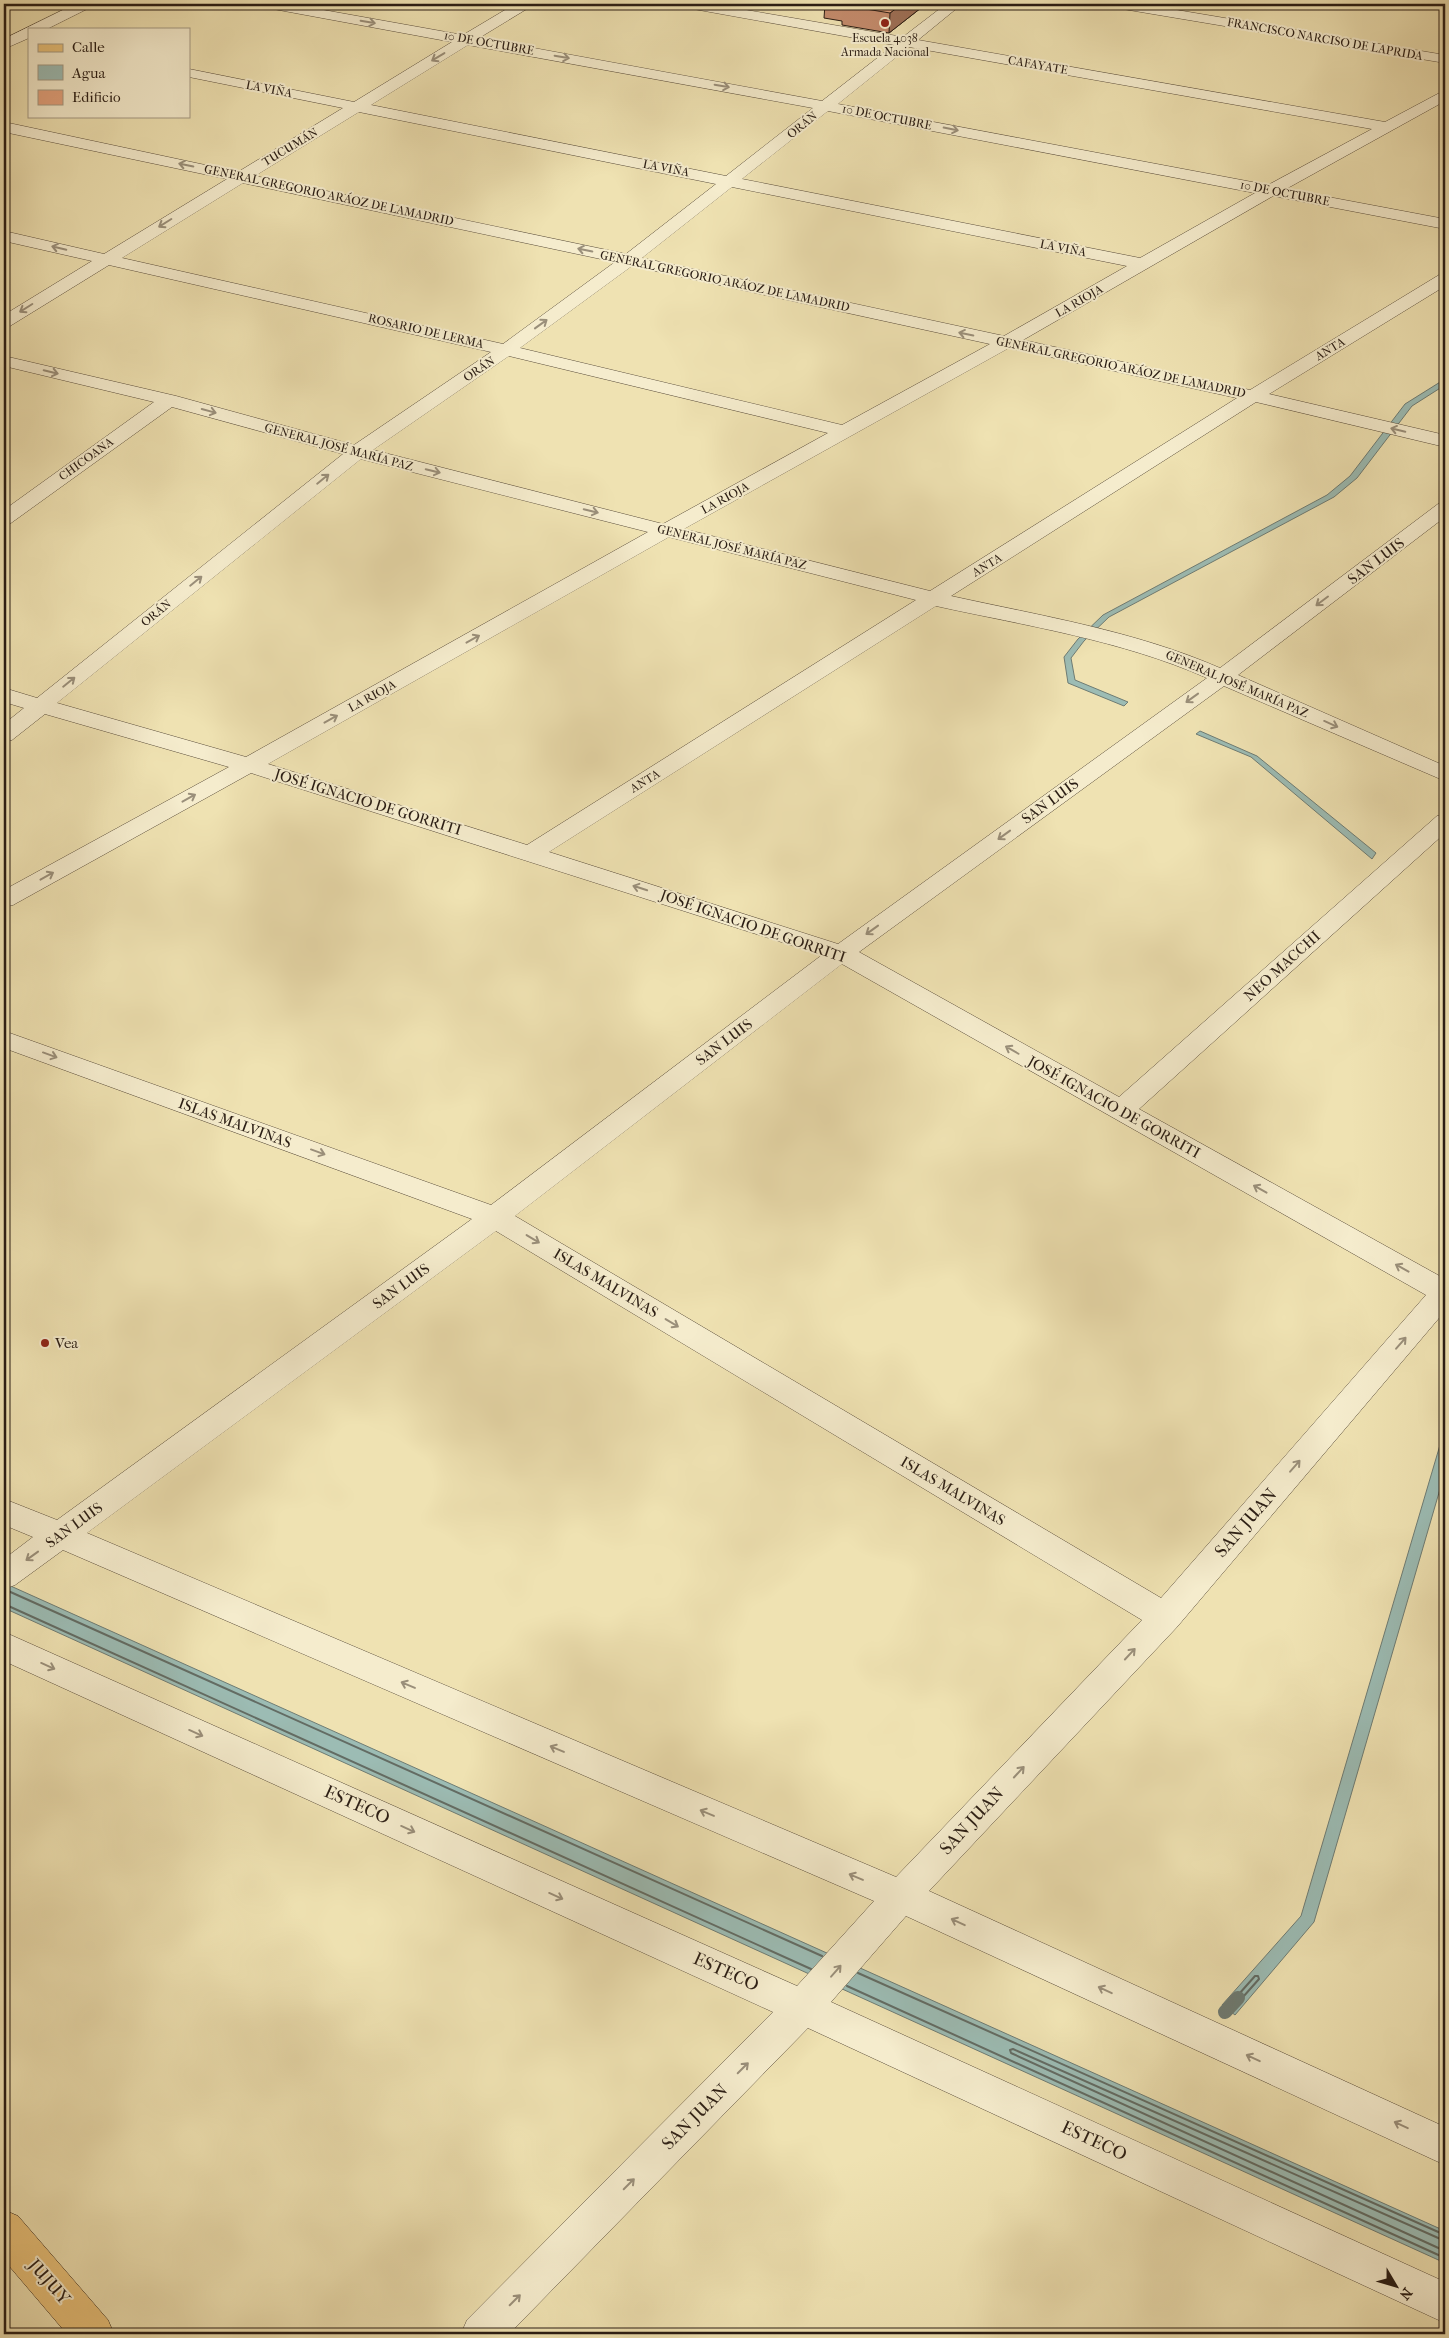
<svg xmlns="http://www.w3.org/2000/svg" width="1449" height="2338" viewBox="0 0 1449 2338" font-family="'IM FELL French Canon',serif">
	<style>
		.water { fill: #9cbcb4; stroke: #6e7c74 }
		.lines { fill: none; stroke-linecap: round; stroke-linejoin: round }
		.shore { stroke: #636c64; stroke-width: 2 }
		.stream { stroke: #6e7c74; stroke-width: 14 }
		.minor-casing { stroke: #5b4e3c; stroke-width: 1 }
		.major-casing { stroke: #2a1d14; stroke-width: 1 }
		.minor { fill: #f5eccd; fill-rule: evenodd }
		.major { fill: #e8c179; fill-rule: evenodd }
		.wall { fill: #c38b6c; stroke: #2a1d14 }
		.shaded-wall { fill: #9f7158; stroke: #2a1d14 }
		.building { fill: #e3a27d; stroke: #2a1d14 }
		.oneway { stroke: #9a8f7a }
		.poi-dot { fill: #8f2418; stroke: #f5eccd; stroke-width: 2 }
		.labels { text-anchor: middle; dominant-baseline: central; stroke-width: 4; stroke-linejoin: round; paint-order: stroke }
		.far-poi-label { font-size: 12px; fill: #2a1d14; stroke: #f5eccd }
		.far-street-label { font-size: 12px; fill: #2a1d14; stroke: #f5eccd }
		.street-label { font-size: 15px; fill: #2a1d14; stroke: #f5eccd }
		.poi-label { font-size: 15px; fill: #2a1d14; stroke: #f5eccd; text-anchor: start }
		.near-street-label { font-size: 18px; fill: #2a1d14; stroke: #f5eccd }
	</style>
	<rect width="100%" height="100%" fill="#efe2b2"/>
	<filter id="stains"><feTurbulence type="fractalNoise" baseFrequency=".004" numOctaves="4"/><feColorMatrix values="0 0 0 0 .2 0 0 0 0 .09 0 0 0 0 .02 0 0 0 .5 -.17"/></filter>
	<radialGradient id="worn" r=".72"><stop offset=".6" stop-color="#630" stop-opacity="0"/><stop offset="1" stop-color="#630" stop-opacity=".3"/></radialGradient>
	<g class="water">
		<polygon points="1445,379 1445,385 1412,406 1357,478 1334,497 1109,617 1084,641 1071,658 1075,680 1128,702 1124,706 1068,683 1064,657 1078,639 1103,615 1327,495 1350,476 1405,404"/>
		<polygon points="1200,731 1257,756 1376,853 1372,859 1251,757 1196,734"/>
		<polygon points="1445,1428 1445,1472 1314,1922 1235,2015 1222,2005 1301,1916"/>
		<polygon points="4,1583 1445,2231 1445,2263 4,1608"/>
	</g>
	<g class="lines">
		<g class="shore">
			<polyline points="6,1590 822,1956"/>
			<polyline points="4,1604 811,1969"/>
			<polyline points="858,1973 1445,2235"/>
			<polygon points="1255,1976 1258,1976 1259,1979 1235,2006 1232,2006 1231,2003"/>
			<polyline points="847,1986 1445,2258"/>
			<polyline points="1445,2241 1013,2049 1010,2050 1011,2053 1445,2251"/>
		</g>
		<polyline class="stream" points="1225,2012 1238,1998"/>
		<defs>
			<g id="minor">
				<polygon points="75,4 93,4 91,7 47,29 29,29 29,38 4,49 4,39"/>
				<path d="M261,4H290L463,35L515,4H532L530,7L479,38L822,101L894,45L688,8L681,4H711L903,37L946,4H962L918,40L1385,122L1445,90V101L1286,189L1445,219V229L1273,196L1023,340L1250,390L1439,275L1445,274V286L1269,394L1445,435V447L1256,402L951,596C1042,616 1135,631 1220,668L1438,504L1445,502V517L1238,675L1445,766V781L1224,686L859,952L1119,1097L1437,816L1445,814V833L1139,1109L1445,1279V1311L1177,1627L929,1891L1445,2127V2165L906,1916L831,2002L1445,2282V2323L808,2028L509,2334H461L467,2320L773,2012L4,1661V1632L797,1986L874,1901L63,1550L15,1585L4,1589V1559L33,1537L4,1525V1499L57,1520L472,1219L4,1048V1031L491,1205L822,955L251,773L13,905L4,907V890L229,767L45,714L12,740L4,742V724L24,708L4,702V688L37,698L343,454L172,407L11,523L4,525V510L154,402L4,366V356L176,396L354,445L491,352L109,265L10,326L4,327V315L92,261L4,241V231L104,254L227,179L4,132V122L238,172L343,108L189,77V69L354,102L452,42L268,8ZM468,45L813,108L726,176L371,105ZM909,47L1372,129L1268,185L838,104ZM828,111L1255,193L1140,258L742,179ZM359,112L716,184L626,254L255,176ZM243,183L615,262L503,344L122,258ZM732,187L1127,266L1004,336L642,258ZM632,266L990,344L842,425L520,348ZM1009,348L1237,398L930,591L684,529ZM509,356L828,433L663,524L373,450ZM361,459L648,532L246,757L57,703ZM669,537L916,600L527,845L268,764ZM936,606C1027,626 1121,640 1207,678L838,944L549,852ZM842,964L1426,1295L1161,1598L515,1216ZM496,1231L1142,1620L896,1877L87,1533Z"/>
				<polygon points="1110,4 1141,4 1445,55 1445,63 1117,8"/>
			</g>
			<polygon id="major" points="4,2210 18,2216 108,2320 114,2334 67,2334 4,2260"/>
		</defs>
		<use href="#minor" class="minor-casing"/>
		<use href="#major" class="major-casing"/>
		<use href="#minor" class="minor"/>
		<use href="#major" class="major"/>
	</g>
	<polygon class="wall" points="825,4 926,4 889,33 842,25 842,21 824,18"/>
	<polygon class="shaded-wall" points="902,4 926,4 889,33 890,13"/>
	<polygon class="building" points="843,4 902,4 890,13 842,5"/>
	<defs><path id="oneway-shaft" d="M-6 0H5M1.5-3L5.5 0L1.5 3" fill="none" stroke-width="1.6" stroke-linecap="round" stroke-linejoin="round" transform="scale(1.25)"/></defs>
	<g class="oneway">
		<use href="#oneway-shaft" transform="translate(368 22) rotate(10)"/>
		<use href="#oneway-shaft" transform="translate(438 57) rotate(149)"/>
		<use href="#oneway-shaft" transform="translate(562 57) rotate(10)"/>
		<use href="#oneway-shaft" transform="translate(722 86) rotate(10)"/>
		<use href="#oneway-shaft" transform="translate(951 129) rotate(11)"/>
		<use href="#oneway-shaft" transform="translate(186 165) rotate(-168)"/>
		<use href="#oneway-shaft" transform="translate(165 223) rotate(148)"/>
		<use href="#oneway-shaft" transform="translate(59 248) rotate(-167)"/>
		<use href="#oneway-shaft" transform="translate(585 250) rotate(-168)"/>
		<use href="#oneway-shaft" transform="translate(26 308) rotate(148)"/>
		<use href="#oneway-shaft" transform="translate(541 324) rotate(-36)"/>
		<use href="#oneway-shaft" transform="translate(966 334) rotate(-168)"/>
		<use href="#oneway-shaft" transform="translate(51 372) rotate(13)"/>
		<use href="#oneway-shaft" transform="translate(209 411) rotate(15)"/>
		<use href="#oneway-shaft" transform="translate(1398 430) rotate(-167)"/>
		<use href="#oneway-shaft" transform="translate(433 471) rotate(14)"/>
		<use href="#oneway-shaft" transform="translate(323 479) rotate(-39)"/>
		<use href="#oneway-shaft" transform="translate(591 511) rotate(14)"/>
		<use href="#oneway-shaft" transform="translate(196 581) rotate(-39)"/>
		<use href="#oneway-shaft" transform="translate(1322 601) rotate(143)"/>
		<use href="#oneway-shaft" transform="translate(473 639) rotate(-29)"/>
		<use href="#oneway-shaft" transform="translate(69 682) rotate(-39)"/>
		<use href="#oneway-shaft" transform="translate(1192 698) rotate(144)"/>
		<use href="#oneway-shaft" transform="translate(331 719) rotate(-29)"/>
		<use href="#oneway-shaft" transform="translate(1331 724) rotate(24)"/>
		<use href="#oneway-shaft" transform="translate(189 798) rotate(-29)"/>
		<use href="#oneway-shaft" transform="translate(1004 835) rotate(144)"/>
		<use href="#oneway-shaft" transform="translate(47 876) rotate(-29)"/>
		<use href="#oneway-shaft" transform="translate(640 888) rotate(-162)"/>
		<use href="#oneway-shaft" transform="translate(872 930) rotate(144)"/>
		<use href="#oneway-shaft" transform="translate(1012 1050) rotate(-150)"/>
		<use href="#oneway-shaft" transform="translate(50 1055) rotate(20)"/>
		<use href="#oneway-shaft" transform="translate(318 1152) rotate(20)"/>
		<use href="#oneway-shaft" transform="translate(1260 1189) rotate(-151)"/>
		<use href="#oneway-shaft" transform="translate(533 1239) rotate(31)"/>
		<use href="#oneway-shaft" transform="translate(1402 1268) rotate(-151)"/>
		<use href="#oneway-shaft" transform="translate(672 1323) rotate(31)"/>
		<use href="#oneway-shaft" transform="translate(1401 1343) rotate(-49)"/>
		<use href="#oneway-shaft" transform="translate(1295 1466) rotate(-49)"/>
		<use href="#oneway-shaft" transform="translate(32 1556) rotate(144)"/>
		<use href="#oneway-shaft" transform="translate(1130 1654) rotate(-47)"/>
		<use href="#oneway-shaft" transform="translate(48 1666) rotate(24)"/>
		<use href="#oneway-shaft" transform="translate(408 1685) rotate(-157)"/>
		<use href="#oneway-shaft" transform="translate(196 1733) rotate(24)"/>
		<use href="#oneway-shaft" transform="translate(557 1749) rotate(-157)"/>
		<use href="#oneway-shaft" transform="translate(1019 1772) rotate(-47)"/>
		<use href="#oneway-shaft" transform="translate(707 1813) rotate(-157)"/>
		<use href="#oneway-shaft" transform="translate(408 1829) rotate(24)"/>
		<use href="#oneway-shaft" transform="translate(856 1877) rotate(-157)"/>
		<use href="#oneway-shaft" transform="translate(556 1896) rotate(24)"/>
		<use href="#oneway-shaft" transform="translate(958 1922) rotate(-155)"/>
		<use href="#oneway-shaft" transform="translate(836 1971) rotate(-49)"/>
		<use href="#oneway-shaft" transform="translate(1105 1990) rotate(-155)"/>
		<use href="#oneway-shaft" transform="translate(1253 2058) rotate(-155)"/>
		<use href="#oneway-shaft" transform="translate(743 2068) rotate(-45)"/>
		<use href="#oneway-shaft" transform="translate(1401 2125) rotate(-155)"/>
		<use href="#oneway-shaft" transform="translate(629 2184) rotate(-45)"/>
		<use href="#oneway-shaft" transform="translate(515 2300) rotate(-45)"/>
	</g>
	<g class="poi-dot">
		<circle cx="885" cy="23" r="5"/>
		<circle cx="45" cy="1343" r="5"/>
	</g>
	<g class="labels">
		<g class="far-poi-label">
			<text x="885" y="38">Escuela 4038<tspan x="885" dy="14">Armada Nacional</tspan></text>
		</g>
		<g class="far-street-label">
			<text transform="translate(1325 39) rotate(10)">FRANCISCO NARCISO DE LAPRIDA</text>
			<text transform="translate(489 43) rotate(10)">10 DE OCTUBRE</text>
			<text transform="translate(1038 65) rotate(10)">CAFAYATE</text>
			<text transform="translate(269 89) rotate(11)">LA VIÑA</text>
			<text transform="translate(887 117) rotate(11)">10 DE OCTUBRE</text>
			<text transform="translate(802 125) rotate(-39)">ORÁN</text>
			<text transform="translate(290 147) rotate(-31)">TUCUMÁN</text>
			<text transform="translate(666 168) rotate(11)">LA VIÑA</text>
			<text transform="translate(1285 193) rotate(11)">10 DE OCTUBRE</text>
			<text transform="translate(329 195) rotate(12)">GENERAL GREGORIO ARÁOZ DE LAMADRID</text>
			<text transform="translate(1063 248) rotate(11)">LA VIÑA</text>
			<text transform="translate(725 281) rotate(12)">GENERAL GREGORIO ARÁOZ DE LAMADRID</text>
			<text transform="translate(1079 301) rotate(-30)">LA RIOJA</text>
			<text transform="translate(426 331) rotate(13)">ROSARIO DE LERMA</text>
			<text transform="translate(1330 349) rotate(-31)">ANTA</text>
			<text transform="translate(1121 367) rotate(12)">GENERAL GREGORIO ARÁOZ DE LAMADRID</text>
			<text transform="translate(479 369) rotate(-34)">ORÁN</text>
			<text transform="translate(339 447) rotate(15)">GENERAL JOSÉ MARÍA PAZ</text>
			<text transform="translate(86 459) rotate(-36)">CHICOANA</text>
			<text transform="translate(725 498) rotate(-29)">LA RIOJA</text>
			<text transform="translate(732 547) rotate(14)">GENERAL JOSÉ MARÍA PAZ</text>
			<text transform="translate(987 565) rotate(-32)">ANTA</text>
			<text transform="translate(156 613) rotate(-39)">ORÁN</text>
			<text transform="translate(1237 684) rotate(23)">GENERAL JOSÉ MARÍA PAZ</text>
			<text transform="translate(372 696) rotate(-29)">LA RIOJA</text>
			<text transform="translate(645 781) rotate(-32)">ANTA</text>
		</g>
		<g class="street-label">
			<text transform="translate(1376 561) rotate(-37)">SAN LUIS</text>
			<text transform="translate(1050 801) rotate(-36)">SAN LUIS</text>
			<text transform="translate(368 802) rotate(17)">JOSÉ IGNACIO DE GORRITI</text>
			<text transform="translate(753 926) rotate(19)">JOSÉ IGNACIO DE GORRITI</text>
			<text transform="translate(1282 966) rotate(-42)">NEO MACCHI</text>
			<text transform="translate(724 1042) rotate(-37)">SAN LUIS</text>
			<text transform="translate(1114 1107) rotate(29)">JOSÉ IGNACIO DE GORRITI</text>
			<text transform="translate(235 1123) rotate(20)">ISLAS MALVINAS</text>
			<text transform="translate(606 1283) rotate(31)">ISLAS MALVINAS</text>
			<text transform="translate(401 1286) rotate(-36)">SAN LUIS</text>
			<text transform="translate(953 1491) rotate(31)">ISLAS MALVINAS</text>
			<text transform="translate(74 1525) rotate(-36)">SAN LUIS</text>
		</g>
		<g class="poi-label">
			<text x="55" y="1343">Vea</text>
		</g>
		<g class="near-street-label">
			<text transform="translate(1246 1523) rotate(-49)">SAN JUAN</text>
			<text transform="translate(357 1805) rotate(24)">ESTECO</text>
			<text transform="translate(972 1821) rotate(-47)">SAN JUAN</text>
			<text transform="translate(726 1972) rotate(24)">ESTECO</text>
			<text transform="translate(695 2117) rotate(-45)">SAN JUAN</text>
			<text transform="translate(1094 2141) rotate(25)">ESTECO</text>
			<text transform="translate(49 2282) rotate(49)">JUJUY</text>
		</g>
	</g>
	<rect width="1449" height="2338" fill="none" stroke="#efe2b2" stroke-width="20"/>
	<rect x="5" y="5" width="1439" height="2328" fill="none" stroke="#2a1d14" stroke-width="2.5"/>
	<rect x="10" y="10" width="1429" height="2318" fill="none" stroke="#2a1d14"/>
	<rect x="28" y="28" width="162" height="90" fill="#f5eccd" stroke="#a49983"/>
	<rect x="38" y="44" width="25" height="8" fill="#e8c179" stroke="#a49983"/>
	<text x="72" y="52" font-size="15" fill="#2a1d14">Calle</text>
	<rect x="38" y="65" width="25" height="15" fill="#9cbcb4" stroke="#a49983"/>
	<text x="72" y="78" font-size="15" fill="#2a1d14">Agua</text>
	<rect x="38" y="90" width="25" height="15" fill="#e3a27d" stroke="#a49983"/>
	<text x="72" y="102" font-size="15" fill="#2a1d14">Edificio</text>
	<g transform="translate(1396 2286) rotate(128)" stroke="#f5eccd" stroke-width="4" paint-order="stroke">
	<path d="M0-4L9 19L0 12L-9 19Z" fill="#2a1d14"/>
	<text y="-8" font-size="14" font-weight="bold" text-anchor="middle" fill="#2a1d14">N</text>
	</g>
	<rect width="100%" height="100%" filter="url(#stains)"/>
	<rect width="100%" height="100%" fill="url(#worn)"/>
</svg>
